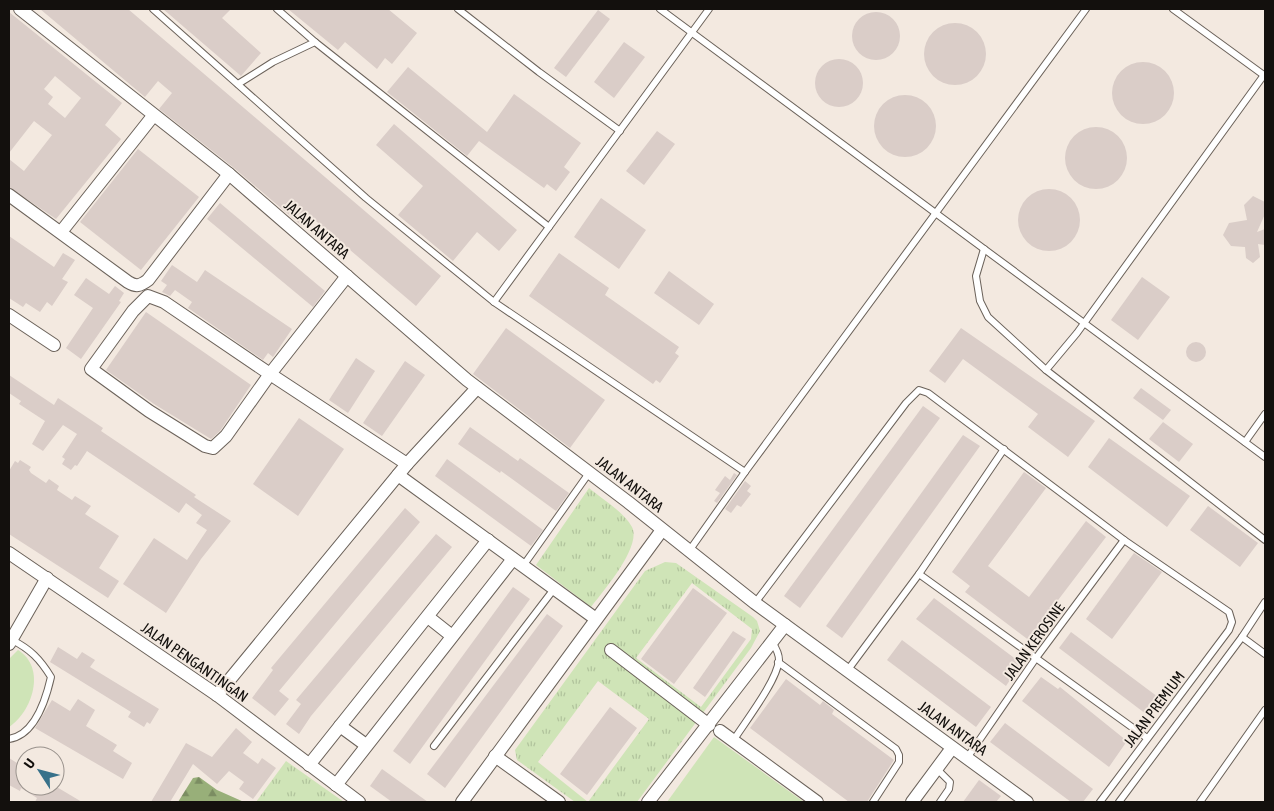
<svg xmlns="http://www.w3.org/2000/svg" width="1274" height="811" viewBox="0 0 1274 811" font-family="'Asap Condensed',sans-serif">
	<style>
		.grass { fill: url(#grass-tufts); fill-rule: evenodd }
		.forest { fill: url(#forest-firs) }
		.garden { fill: #cfe4b7 }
		.building { fill: #dacdc8; fill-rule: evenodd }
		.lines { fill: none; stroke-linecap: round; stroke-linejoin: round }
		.lane-casing { stroke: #6b625a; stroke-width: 8 }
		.street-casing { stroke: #6b625a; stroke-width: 14 }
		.lane { stroke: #fff; stroke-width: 6 }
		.street { stroke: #fff; stroke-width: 12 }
		.labels { text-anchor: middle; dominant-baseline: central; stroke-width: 4; stroke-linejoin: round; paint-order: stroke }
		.street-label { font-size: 15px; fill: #13100d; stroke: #f3e9e0 }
	</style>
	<defs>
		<pattern id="grass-tufts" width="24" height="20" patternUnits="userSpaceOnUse" patternTransform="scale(1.25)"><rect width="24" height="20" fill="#cfe4b7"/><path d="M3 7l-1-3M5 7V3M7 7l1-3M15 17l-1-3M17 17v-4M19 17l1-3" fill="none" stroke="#b1c39c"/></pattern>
		<pattern id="forest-firs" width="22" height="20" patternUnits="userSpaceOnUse" patternTransform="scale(1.25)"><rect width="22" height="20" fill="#98af79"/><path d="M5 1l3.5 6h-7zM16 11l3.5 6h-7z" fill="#7b8d62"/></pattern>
	</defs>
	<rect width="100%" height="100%" fill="#f3e9e0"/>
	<g class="grass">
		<path d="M589,488C602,499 624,512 632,527C642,547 603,591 591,607L536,565Z"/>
		<path d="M665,562L676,563L753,617L757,621L760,631L751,648L637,802H575L517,760L515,750L645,571ZM692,583L752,629L751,639L701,707L636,658ZM598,681L649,719L588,802L538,762Z"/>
		<polygon points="286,761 344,802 256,802"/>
	</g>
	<polygon class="forest" points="199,777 217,790 244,802 178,802 193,778"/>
	<g class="garden">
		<path d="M18,650C47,668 32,712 9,727V659Z"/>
		<polygon points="714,737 804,802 667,802"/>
	</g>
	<g class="building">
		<polygon points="40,9 128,9 441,276 416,306 310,216 302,226 234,168 159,109 172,93 158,81 145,97"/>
		<polygon points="163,9 231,9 222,18 261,53 241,76"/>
		<polygon points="288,9 388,9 417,33 392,64 385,58 377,69 345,42 338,50"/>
		<polygon points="598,10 610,19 566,77 554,68"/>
		<circle cx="876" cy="36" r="24"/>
		<path d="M9,12L122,103L105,125L121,139L56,219L9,187V159L24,171L52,135L34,121L9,153ZM55,76L81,98L65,118L48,104L53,97L44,89Z"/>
		<circle cx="955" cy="54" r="31"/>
		<polygon points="624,42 645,57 614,98 594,82"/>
		<circle cx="839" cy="83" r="24"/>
		<circle cx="1143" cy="93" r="31"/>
		<polygon points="408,67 487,132 514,94 581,143 564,167 570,172 556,191 547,184 544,188 479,141 467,156 387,92"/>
		<circle cx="905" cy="126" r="31"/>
		<polygon points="394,124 517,230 499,251 477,232 453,261 398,215 423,186 376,145"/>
		<circle cx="1096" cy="158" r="31"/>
		<polygon points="657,131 675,144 644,185 626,171"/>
		<polygon points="138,149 199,197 141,270 80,222"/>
		<circle cx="1049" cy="220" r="31"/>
		<polygon points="1253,196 1265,202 1265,214 1257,232 1265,229 1265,245 1258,244 1260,257 1253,263 1246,258 1245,247 1231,246 1223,235 1229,223 1247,220 1244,205"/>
		<polygon points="601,198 646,230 619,269 574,237"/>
		<polygon points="220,203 325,291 313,307 207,219"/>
		<polygon points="9,236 54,267 63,253 75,260 62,279 68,282 52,306 47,302 40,312 26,303 23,307 9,298"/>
		<polygon points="559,253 609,288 605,295 679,347 675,353 679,356 660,383 656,380 653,384 529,296"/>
		<polygon points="172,265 197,282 205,270 292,329 273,357 268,353 263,360 188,308 192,302 175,290 170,296 162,292 167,285 161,281"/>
		<polygon points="669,271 714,304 699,325 654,293"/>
		<polygon points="1142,277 1170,297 1138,340 1111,320"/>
		<polygon points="86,278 109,294 115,286 124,293 119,301 121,302 81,359 66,348 93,308 74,295"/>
		<polygon points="146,312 251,385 220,431 211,439 154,404 106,370"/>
		<polygon points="506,328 605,400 570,448 473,374"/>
		<polygon points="961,328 1095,421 1068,457 1028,427 1038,414 963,359 945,383 929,371"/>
		<circle cx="1196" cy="352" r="10"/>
		<polygon points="356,358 375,371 348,413 329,400"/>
		<polygon points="405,361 425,375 382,436 363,423"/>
		<polygon points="9,375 54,405 58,398 103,428 101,431 196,495 194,497 231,521 201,559 166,613 123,584 154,538 187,560 207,530 196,523 202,515 186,503 179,513 87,451 77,466 75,465 71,470 62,464 65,459 62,457 77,434 63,425 43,451 32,444 45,421 19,404 21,401 9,393"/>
		<polygon points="1141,388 1171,410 1163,420 1133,398"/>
		<polygon points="923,406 940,418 800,608 784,596"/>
		<polygon points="299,418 344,449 298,516 253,484"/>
		<polygon points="1163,422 1193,444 1179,462 1149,439"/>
		<polygon points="470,427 518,461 520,458 569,493 556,511 501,471 500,473 458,444"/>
		<polygon points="963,435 980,446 842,638 826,626"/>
		<polygon points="1109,438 1190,496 1167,527 1088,467"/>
		<polygon points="447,459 543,530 531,546 435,476"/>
		<polygon points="20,460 31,467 29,470 31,473 46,483 49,479 59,486 57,490 72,500 75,496 91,506 85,514 119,536 99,568 119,581 108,598 9,534 9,471 15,461 18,463"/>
		<polygon points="1024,472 1046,488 988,566 1029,597 1086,521 1106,537 1049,612 1057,618 1041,639 1039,638 1034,644 965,592 970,586 952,572"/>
		<polygon points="734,473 737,475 717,503 714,501 720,493 715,490 725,476 730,480"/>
		<polygon points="745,481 751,486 747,491 751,494 741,507 737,505 731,513 725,509"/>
		<polygon points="1208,506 1258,543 1240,567 1190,530"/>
		<polygon points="405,508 420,522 279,691 289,699 275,716 252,698 273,670 271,668"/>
		<polygon points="436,534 452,547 311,716 299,734 286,724 301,704 296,700"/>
		<polygon points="1134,553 1162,572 1112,639 1086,619"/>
		<polygon points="513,587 530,599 410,764 393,751"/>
		<polygon points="693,588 727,613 674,684 641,659"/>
		<polygon points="934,598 1021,663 1006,686 916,619"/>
		<polygon points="547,614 563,626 445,788 427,774"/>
		<polygon points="733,631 746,639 705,697 693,688"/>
		<polygon points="1071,632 1158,697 1146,714 1059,648"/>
		<polygon points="902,640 991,707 976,727 887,660"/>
		<polygon points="58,647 77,659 82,652 95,660 90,667 159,709 150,724 147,722 144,727 128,717 131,712 50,662"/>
		<polygon points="1041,677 1058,689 1060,687 1127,741 1109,767 1022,701"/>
		<polygon points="786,679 820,705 823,701 834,710 832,714 894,760 867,802 849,802 750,728"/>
		<polygon points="78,699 95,710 86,726 117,745 113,751 132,763 123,779 35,728 52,700 70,711"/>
		<polygon points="610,707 637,728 587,795 560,774"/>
		<polygon points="1005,723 1093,789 1083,802 1071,802 990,742"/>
		<polygon points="236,728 252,742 243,753 258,764 262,758 276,768 253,799 239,789 244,782 229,771 217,784 193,764 170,802 151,802 186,743 212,757"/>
		<polygon points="9,758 25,768 25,786 55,786 82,802 35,802 37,798 21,788 20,791 9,785"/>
		<polygon points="382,769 428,802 392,802 370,786"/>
		<polygon points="979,780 1001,796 996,802 963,802"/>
	</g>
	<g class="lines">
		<defs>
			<g id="lane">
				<polyline points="153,9 366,198 494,302 745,472"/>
				<polyline points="277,9 315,42"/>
				<polyline points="458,9 539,72 620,131"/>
				<polyline points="660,9 1265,457"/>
				<polyline points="1173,9 1265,76"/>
				<polyline points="238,84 273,62 315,42 549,227 494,302"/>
				<polyline points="549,227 709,9"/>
				<polyline points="984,249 976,276 980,301 988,317 1046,370 1265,540"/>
				<polyline points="1046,370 1077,333 1264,75"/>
				<polyline points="1245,442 1265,414"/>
				<polyline points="689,551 745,472 1086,9"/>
				<polyline points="523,566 589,473"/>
				<polyline points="919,574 1147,738"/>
				<polyline points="755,603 906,403 919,390 928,393 1124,540 1229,612 1232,622 1229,630 1100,802"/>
				<polyline points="1242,637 1265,654"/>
				<polyline points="778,662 896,749 899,755 899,762 873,802"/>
				<polyline points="847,671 919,574 1004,449"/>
				<path d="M9,739C35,735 46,699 51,677C40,659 30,649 12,640"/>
				<path d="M733,741C745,722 777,681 779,660C779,653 776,648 772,642"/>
				<polyline points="434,746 554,589"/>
				<polyline points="967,758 1036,658 1124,540"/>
				<polyline points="937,769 950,782 949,789 940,802"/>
				<polyline points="1119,802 1242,637 1265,602"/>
				<polyline points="1200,802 1265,710"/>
			</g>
			<g id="street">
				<polyline points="20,9 229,174 467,380 628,502 755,603 1027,802"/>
				<path d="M9,195L128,282C136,287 140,286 148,280L229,174"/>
				<polyline points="61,232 153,116"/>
				<polyline points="347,276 270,374 407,464 477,388"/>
				<polygon points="148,296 164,302 270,374 226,436 213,448 205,446 149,411 91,369 133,311"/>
				<polyline points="9,315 54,345"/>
				<polyline points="398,475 596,619"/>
				<polyline points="9,553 217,695 359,802"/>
				<polyline points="428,617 452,636"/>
				<polyline points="9,644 47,578"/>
				<polyline points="611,650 709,725"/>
				<polyline points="217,695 407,464"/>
				<polyline points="340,726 366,745"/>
				<polyline points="720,731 817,802"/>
				<polyline points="495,756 559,802"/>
				<polyline points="309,765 488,540"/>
				<polyline points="336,785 513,559"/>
				<polyline points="462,802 662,530"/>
				<polyline points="648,802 785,625"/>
				<polyline points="912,802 952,748"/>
			</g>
		</defs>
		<use href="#lane" class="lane-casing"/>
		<use href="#street" class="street-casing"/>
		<use href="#lane" class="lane"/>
		<use href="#street" class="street"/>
	</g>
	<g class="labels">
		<g class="street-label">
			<text transform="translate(317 229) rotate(41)">JALAN ANTARA</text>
			<text transform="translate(630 484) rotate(38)">JALAN ANTARA</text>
			<text transform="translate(1034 641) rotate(-54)">JALAN KEROSINE</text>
			<text transform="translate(195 662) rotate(35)">JALAN PENGANTINGAN</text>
			<text transform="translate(1154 709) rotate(-53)">JALAN PREMIUM</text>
			<text transform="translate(953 728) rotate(36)">JALAN ANTARA</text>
		</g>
	</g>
	<rect width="1274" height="811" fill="none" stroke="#13100d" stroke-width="20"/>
	<g transform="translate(40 771) rotate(306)"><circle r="24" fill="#f3e9e0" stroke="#99928c"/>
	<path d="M0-4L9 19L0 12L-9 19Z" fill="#37718a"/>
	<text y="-8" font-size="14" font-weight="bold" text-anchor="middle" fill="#13100d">U</text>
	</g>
</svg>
